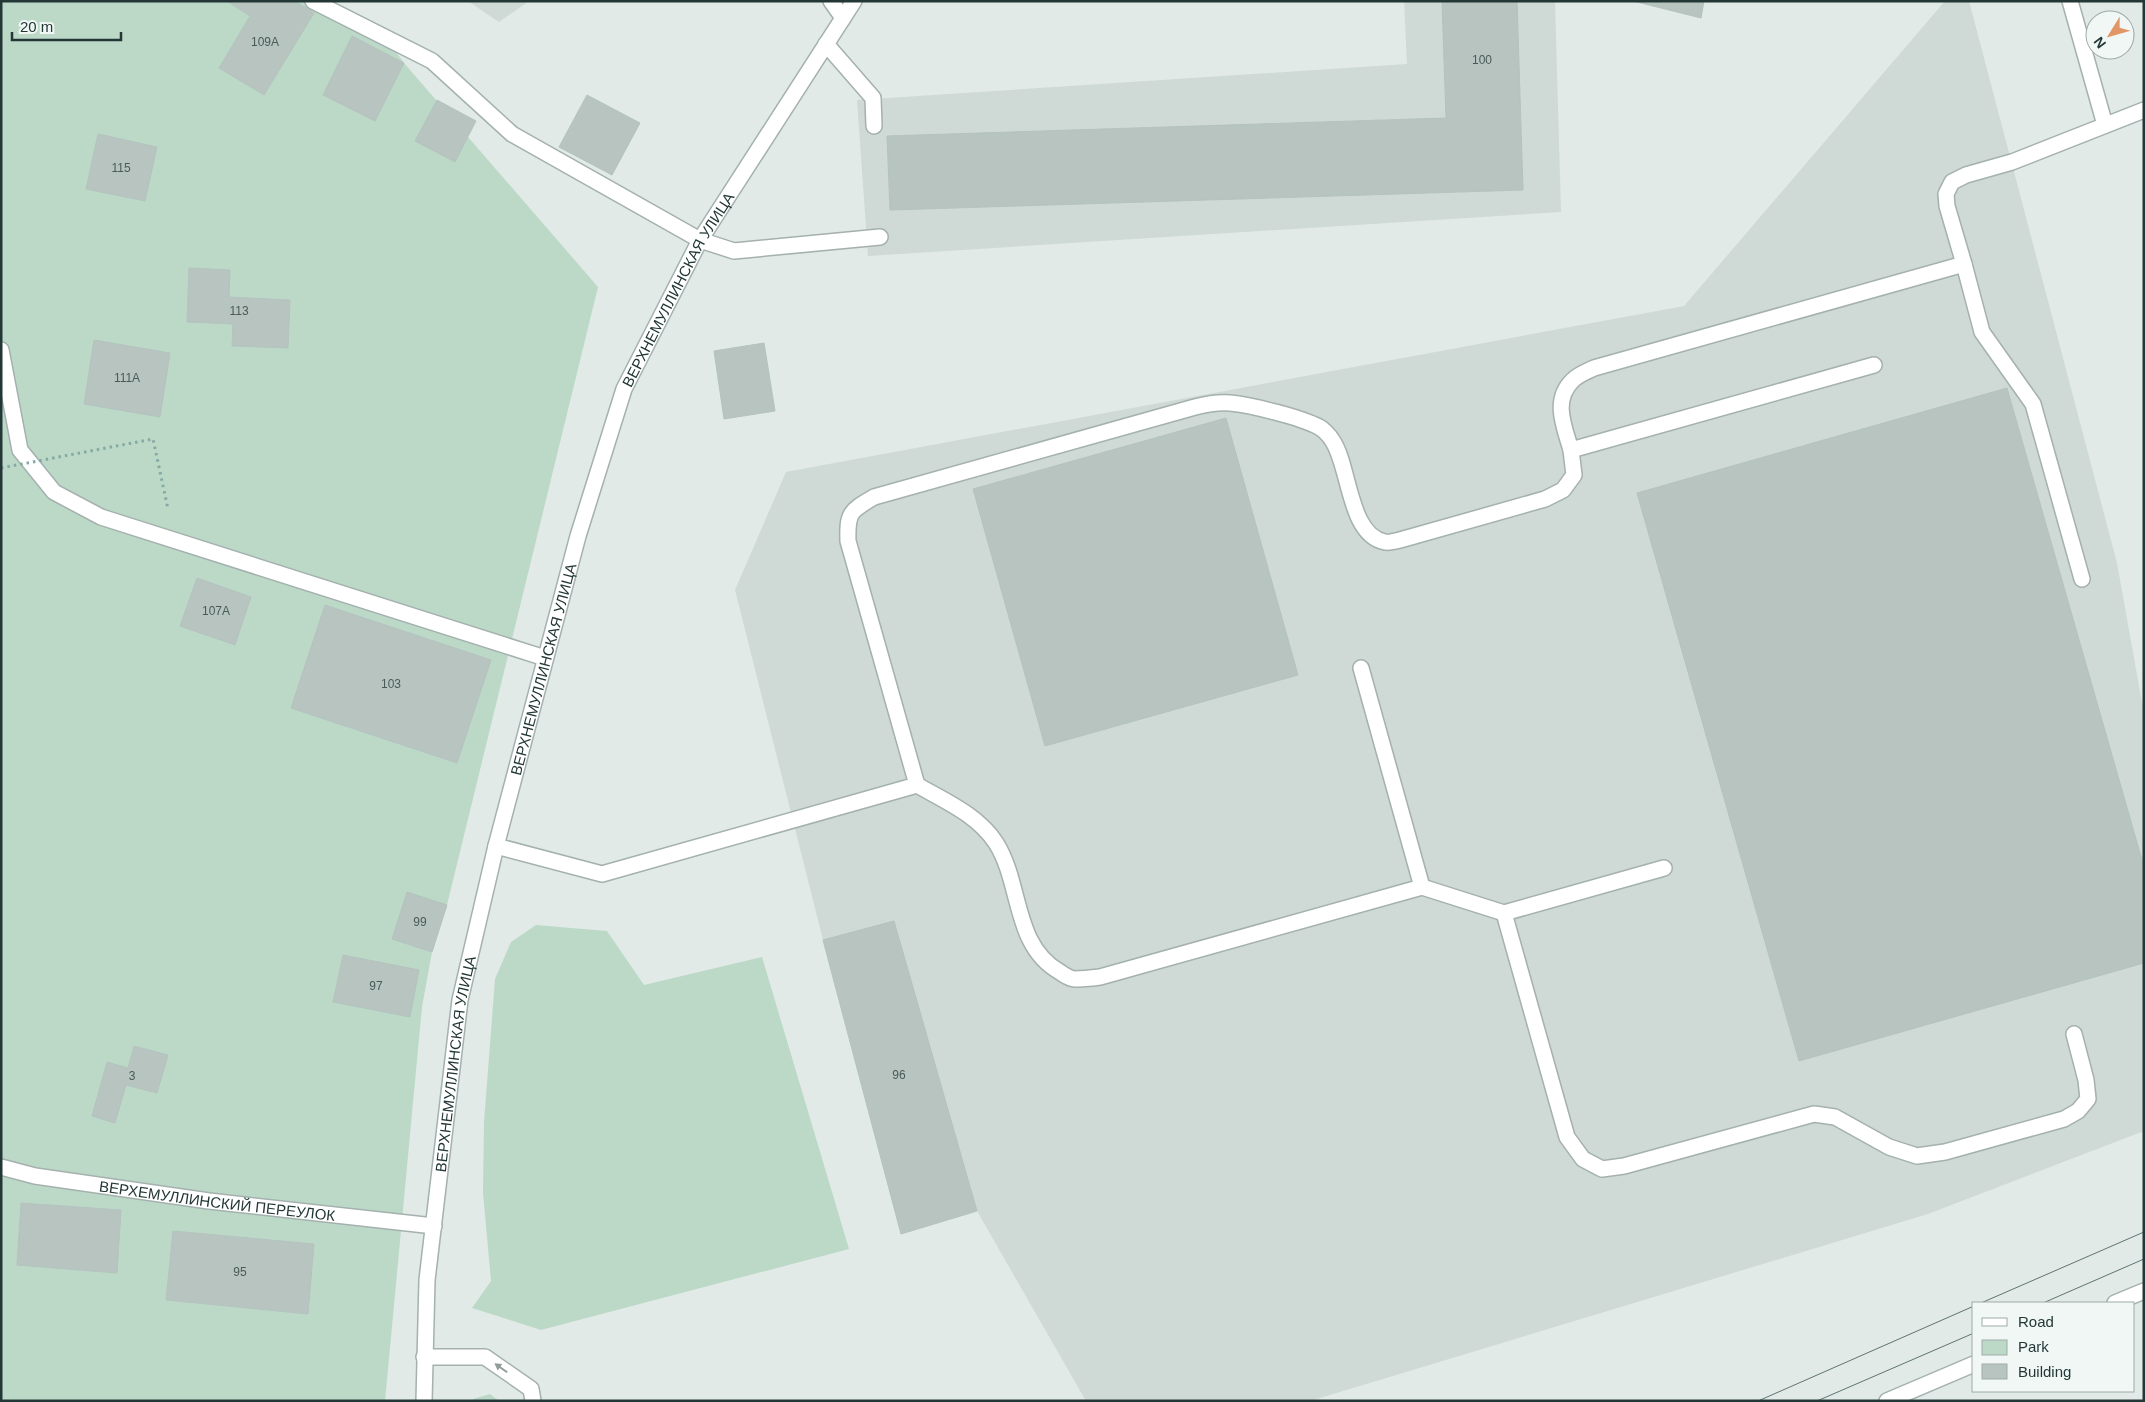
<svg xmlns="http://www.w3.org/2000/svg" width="2145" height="1402" viewBox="0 0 2145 1402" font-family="Helvetica,sans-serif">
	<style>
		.built { fill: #cfd9d6 }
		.green { fill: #bcd9c8 }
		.building { fill: #b7c4c0; stroke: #b4c3bf }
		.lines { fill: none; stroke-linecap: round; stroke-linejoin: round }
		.minor-casing { stroke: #a4b1ae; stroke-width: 18 }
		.minor { stroke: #fff; stroke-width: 15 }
		.tram { stroke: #5e7471; stroke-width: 1 }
		.path-bridge { stroke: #85aaa3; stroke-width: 3; stroke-dasharray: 2.5 4; stroke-linecap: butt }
		.oneway { fill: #919c9a }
		.labels { text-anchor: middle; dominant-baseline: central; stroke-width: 4; stroke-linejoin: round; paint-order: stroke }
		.number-label { font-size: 12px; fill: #485b58 }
		.street-label { font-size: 15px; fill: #233836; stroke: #f1f7f5 }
	</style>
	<rect width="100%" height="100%" fill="#e1eae7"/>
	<g class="built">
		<polygon points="468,1 529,1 499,22"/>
		<polygon points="1404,1 1555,1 1561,212 868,256 857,100 1407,64"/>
		<polygon points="1945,1 1969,1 2117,563 2144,714 2144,1131 1928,1214 1310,1401 1086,1401 977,1211 901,1234 823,940 735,590 786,472 1684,306"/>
	</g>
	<g class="green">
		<polygon points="1,1 322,1 388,41 404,63 598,287 447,905 432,952 422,1007 385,1401 1,1401"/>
		<polygon points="536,925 607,931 644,985 762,957 849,1249 541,1330 472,1308 491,1281 483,1193 484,1122 495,979 511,942"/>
		<polygon points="490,1394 499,1401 473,1401 473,1399"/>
	</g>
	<g class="building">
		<polygon points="227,1 295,1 314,13 264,95 219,68 250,16"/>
		<polygon points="1442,1 1517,1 1523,190 890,210 887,136 1446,118"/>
		<polygon points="1633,1 1704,1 1701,18"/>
		<polygon points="352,36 404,63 375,121 323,95"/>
		<polygon points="587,95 640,123 612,175 559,147"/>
		<polygon points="437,100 476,121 455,162 415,141"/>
		<polygon points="98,134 157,147 145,201 86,189"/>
		<polygon points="189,268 230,270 229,297 290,300 288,348 232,346 233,324 187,322"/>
		<polygon points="94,340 170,353 160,417 84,404"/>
		<polygon points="764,343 775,411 724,419 714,351"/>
		<polygon points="2007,388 2144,867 2144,963 1799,1061 1637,493"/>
		<polygon points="1226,418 1298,675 1045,746 973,489"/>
		<polygon points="197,578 251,597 235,645 180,626"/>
		<polygon points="325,605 491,660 457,763 291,708"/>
		<polygon points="407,892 447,905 432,952 392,939"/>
		<polygon points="894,921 977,1211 901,1234 823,940"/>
		<polygon points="343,955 419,970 410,1017 333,1002"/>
		<polygon points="134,1046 168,1055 157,1093 126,1085 115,1123 92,1116 107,1062 128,1068"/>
		<polygon points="21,1203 121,1210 117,1273 17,1265"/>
		<polygon points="173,1231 314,1244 308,1314 166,1300"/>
	</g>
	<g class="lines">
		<defs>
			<g id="minor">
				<polyline points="313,1 432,61 512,134 700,240 734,251 880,237"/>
				<polyline points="831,1 843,18"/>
				<polyline points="2070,1 2105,125"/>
				<polyline points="826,44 873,98 874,126"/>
				<polyline points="1964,264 1982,332 2033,404 2082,579"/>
				<polyline points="1,350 20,450 54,492 101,517 545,658"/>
				<path d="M1571,450C1564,426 1552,400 1573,380C1579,374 1588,371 1594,368L1964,264L1947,206L1946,194L1952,182L1966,175L2012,162L2144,110"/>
				<polyline points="1361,668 1422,887"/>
				<path d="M917,785C945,801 978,815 996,843C1022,884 1013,946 1060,972C1064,975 1069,978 1074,979C1082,979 1092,978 1100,977L1422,887L1504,913L1664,868"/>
				<path d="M496,846L602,874L917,785L848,541C847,513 850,511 874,497L1195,407C1207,404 1218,402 1230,403C1251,405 1300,417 1319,427C1323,429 1329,435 1332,440C1350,465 1348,535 1385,542C1389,543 1396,541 1400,540L1545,499L1563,490L1574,475L1571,450L1874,365"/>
				<polyline points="1504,913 1567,1137 1583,1159 1602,1169 1624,1166 1814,1114 1835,1117 1889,1147 1917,1156 1945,1152 2064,1119 2078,1111 2088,1099 2086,1080 2074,1034"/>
				<path id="s1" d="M1,1167L35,1176L209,1201L434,1226"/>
				<polyline points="2115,1303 2144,1291"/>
				<polyline points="424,1357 485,1357 531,1389 533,1401"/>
				<path id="s2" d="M424,1401L427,1280L460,1000L496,846L578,536L624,389L700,240L854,1"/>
				<polyline points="1887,1401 1974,1364"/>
			</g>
		</defs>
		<use href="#minor" class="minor-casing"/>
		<use href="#minor" class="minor"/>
		<g class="tram">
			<polyline points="1981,1303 2144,1232"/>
			<polyline points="2043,1303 2144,1259"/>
			<polyline points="1758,1401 1974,1306"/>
			<polyline points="1817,1401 1974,1333"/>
		</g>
		<polyline class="path-bridge" points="1,468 153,439 168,509"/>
	</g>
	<defs><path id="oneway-solid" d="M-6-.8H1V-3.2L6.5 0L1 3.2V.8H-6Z" transform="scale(1.25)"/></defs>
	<use class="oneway" href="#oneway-solid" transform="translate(501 1368) rotate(-145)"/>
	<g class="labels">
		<g class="number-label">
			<text x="265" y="42">109А</text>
			<text x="1482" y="60">100</text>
			<text x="121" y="168">115</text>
			<text x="239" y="311">113</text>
			<text x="127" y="378">111А</text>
			<text x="216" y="611">107А</text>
			<text x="391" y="684">103</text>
			<text x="420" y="922">99</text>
			<text x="376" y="986">97</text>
			<text x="899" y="1075">96</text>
			<text x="132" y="1076">3</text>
			<text x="240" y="1272">95</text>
		</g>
		<g class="street-label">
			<text stroke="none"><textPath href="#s2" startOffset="1149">ВЕРХНЕМУЛЛИНСКАЯ УЛИЦА</textPath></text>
			<text stroke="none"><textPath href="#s2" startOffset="744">ВЕРХНЕМУЛЛИНСКАЯ УЛИЦА</textPath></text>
			<text stroke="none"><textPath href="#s2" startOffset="339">ВЕРХНЕМУЛЛИНСКАЯ УЛИЦА</textPath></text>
			<text stroke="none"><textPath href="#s1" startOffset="219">ВЕРХЕМУЛЛИНСКИЙ ПЕРЕУЛОК</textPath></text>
		</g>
	</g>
	<rect width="2145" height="1402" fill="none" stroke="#233836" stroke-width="5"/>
	<rect x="1972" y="1302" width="162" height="90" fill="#f1f7f5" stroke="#9faba9"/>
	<rect x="1982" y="1318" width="25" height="8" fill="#ffffff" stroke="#9faba9"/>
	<text x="2018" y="1327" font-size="15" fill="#233836">Road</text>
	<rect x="1982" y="1340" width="25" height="15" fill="#bcd9c8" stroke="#9faba9"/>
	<text x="2018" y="1352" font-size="15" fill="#233836">Park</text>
	<rect x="1982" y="1364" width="25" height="15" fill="#b7c4c0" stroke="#9faba9"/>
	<text x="2018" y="1377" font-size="15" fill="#233836">Building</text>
	<g transform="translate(2110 35) rotate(233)"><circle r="24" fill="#f1f7f5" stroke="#9faba9"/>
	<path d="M0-4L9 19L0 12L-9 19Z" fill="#e29666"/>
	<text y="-8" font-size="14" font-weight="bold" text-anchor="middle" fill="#233836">N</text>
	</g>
	<path d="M12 32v8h109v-8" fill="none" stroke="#233836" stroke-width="2.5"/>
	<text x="20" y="32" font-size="15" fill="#233836" stroke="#f1f7f5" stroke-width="4" paint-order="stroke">20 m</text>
</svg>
